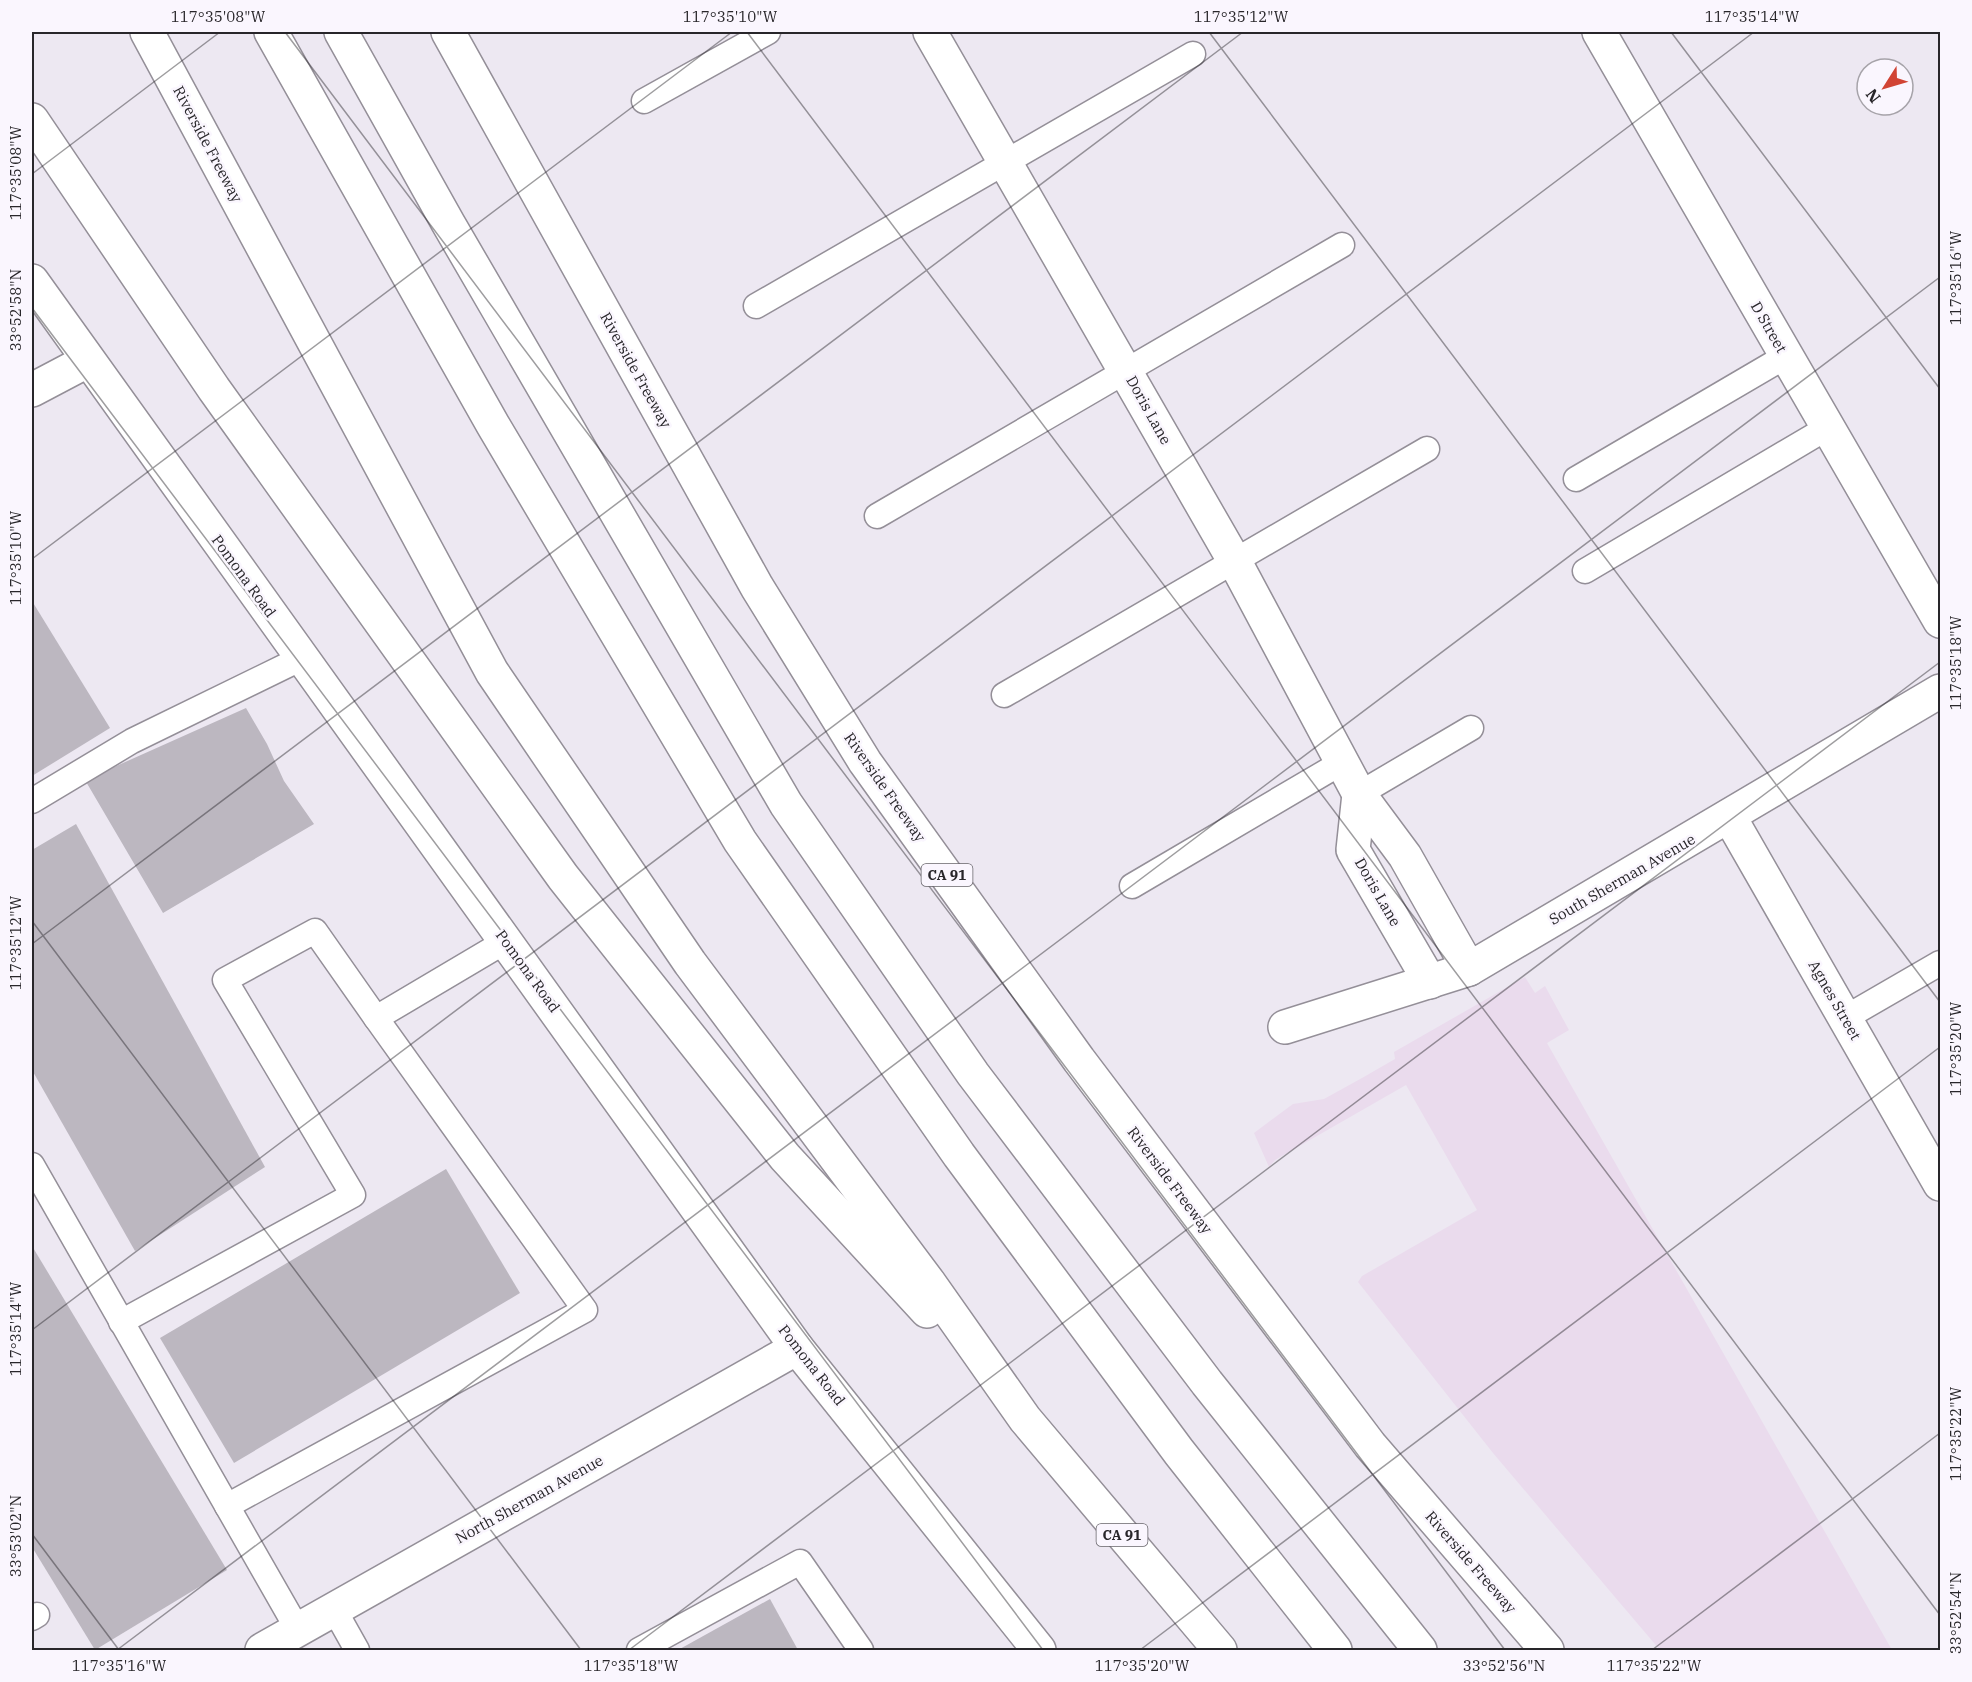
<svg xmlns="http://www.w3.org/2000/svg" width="1972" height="1682" viewBox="0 0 1972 1682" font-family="'IBM Plex Serif',serif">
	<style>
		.industrial { fill: #eadbed }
		.building { fill: #bcb7c0 }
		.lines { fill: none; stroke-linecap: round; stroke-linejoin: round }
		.lane-casing { stroke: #948f98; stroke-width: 27 }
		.street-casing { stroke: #948f98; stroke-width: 36 }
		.secondary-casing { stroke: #948f98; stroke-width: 36 }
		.highway-casing { stroke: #948f98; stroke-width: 36 }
		.lane { stroke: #fff; stroke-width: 24 }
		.street { stroke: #fff; stroke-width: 33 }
		.secondary { stroke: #fff; stroke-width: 33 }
		.highway { stroke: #fff; stroke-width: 33 }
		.ticks { fill: none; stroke: #28262a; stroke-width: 1.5; stroke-opacity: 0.45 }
		.labels { text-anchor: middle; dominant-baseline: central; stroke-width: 5; stroke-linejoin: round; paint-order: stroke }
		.shield { fill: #faf6fe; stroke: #67646a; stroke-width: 1.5 }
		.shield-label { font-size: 14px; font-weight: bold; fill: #28262a }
		.street-label { font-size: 15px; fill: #28262a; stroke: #faf6fe }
		.neatline { fill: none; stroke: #28262a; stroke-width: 2 }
		.ticks-label { font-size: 15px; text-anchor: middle; fill: #28262a }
	</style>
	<rect width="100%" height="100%" fill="#ede8f2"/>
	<polygon class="industrial" points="1525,977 1535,993 1545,986 1569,1030 1547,1043 1892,1650 1660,1650 1620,1603 1493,1453 1358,1282 1362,1276 1477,1210 1406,1085 1275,1160 1269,1167 1254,1133 1293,1104 1324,1099 1362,1078 1395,1059 1394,1052"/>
	<g class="building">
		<polygon points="32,601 110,728 32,776"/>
		<polygon points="246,708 267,744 284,781 314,824 163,913 85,780"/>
		<polygon points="76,824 265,1167 135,1251 32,1070 32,850"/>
		<polygon points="446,1169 520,1293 234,1463 160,1338"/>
		<polygon points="32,1246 227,1570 95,1650 32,1547"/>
		<polygon points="770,1599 798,1650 678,1650"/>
	</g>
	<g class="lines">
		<defs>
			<g id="lane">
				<polyline points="644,101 768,32"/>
				<polyline points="756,306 1193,54"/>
				<polyline points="1576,479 1786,356"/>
				<polyline points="877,516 1342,245"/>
				<polyline points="1585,571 1827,428"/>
				<polyline points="1004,695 1427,449"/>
				<polyline points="1359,794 1471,728"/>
				<polyline points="32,801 132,741 304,657"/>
				<polyline points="1132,886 1341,763"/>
				<polyline points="1845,1018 1940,963"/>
				<polyline points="32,1165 298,1630"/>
				<polyline points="121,1322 353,1195 225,980 315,931 376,1018"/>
				<polyline points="227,1506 585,1310 376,1018 506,941"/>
				<polyline points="334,1609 357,1650"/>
				<polyline points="32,1618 37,1615"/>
				<polyline points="639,1650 800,1562 861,1650"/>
			</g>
			<g id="street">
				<polyline points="930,32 1235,562 1359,794 1405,856 1469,969"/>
				<polyline points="1599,32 1940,621"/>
				<polyline points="32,390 87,361"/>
				<polyline points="1359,794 1353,850 1430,982"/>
				<polyline points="1729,816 1940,1184"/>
				<polyline points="1285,1027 1469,969 1940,691"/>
				<polyline points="262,1650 797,1348"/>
			</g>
			<polyline id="secondary" points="32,281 797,1348 1039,1650"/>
			<g id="highway">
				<polyline points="147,32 492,672 690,963 930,1284 1025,1419 1220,1650"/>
				<polyline points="271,32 493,425 740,841 959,1155 1179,1452 1335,1650"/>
				<polyline points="341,32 448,223 786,804 973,1074 1207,1383 1420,1650"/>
				<polyline points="448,32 757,587 865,762 1079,1060 1370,1445 1547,1650"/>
				<polyline points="32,120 214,389 563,877 785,1157 927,1311"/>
			</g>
		</defs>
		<use href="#lane" class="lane-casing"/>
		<use href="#street" class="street-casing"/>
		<use href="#secondary" class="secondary-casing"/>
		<use href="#highway" class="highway-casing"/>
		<use href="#lane" class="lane"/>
		<use href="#street" class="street"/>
		<use href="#secondary" class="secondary"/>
		<use href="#highway" class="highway"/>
	</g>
	<path class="ticks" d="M285,32L1505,1650M747,32L1940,1615M1209,32L1940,1002M1671,32L1940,389M32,174L220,32M32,308L1043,1650M32,559L732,32M32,921L581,1650M32,944L1243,32M32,1330L1754,32M32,1534L119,1650M117,1650L1940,277M629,1650L1940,662M1140,1650L1940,1047M1652,1650L1940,1433"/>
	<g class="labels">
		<g class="shield">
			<rect x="921.5" y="864" width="51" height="22" rx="4.5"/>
			<rect x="1096.5" y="1524" width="51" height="22" rx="4.5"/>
		</g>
		<g class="shield-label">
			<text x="947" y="875">CA 91</text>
			<text x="1122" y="1535">CA 91</text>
		</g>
		<g class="street-label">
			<text transform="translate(208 144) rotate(62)">Riverside Freeway</text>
			<text transform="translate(1769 327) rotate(60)">D Street</text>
			<text transform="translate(636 370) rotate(61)">Riverside Freeway</text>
			<text transform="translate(1149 410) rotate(61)">Doris Lane</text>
			<text transform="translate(244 576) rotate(54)">Pomona Road</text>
			<text transform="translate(885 787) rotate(55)">Riverside Freeway</text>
			<text transform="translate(1622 879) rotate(-30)">South Sherman Avenue</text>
			<text transform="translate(1378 892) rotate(60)">Doris Lane</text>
			<text transform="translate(528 971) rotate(54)">Pomona Road</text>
			<text transform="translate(1835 1000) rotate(60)">Agnes Street</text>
			<text transform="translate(1170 1180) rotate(53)">Riverside Freeway</text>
			<text transform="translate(812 1365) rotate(52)">Pomona Road</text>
			<text transform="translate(529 1499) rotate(-29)">North Sherman Avenue</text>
			<text transform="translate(1471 1562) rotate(49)">Riverside Freeway</text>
		</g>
	</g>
	<rect width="1972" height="1682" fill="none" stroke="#faf6fe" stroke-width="66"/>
	<g transform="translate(1885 87) rotate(233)"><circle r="28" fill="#faf6fe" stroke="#a6a3a9" stroke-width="1.5"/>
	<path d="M0-4.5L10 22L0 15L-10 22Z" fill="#d14434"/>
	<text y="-9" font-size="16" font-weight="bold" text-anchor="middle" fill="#28262a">N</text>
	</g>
	<rect x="33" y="33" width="1906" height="1616" class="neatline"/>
	<g class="ticks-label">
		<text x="218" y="22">117°35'08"W</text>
		<text x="730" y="22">117°35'10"W</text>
		<text x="1241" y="22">117°35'12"W</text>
		<text x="1752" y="22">117°35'14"W</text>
		<text transform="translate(16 173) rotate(-90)" y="5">117°35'08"W</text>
		<text transform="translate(1956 278) rotate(-90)" y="5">117°35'16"W</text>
		<text transform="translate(16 310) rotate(-90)" y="5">33°52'58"N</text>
		<text transform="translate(16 558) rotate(-90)" y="5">117°35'10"W</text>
		<text transform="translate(1956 663) rotate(-90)" y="5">117°35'18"W</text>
		<text transform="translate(16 943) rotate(-90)" y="5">117°35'12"W</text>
		<text transform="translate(1956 1049) rotate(-90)" y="5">117°35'20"W</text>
		<text transform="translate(16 1329) rotate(-90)" y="5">117°35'14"W</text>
		<text transform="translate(1956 1434) rotate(-90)" y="5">117°35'22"W</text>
		<text transform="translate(16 1536) rotate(-90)" y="5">33°53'02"N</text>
		<text transform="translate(1956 1613) rotate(-90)" y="5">33°52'54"N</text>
		<text x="119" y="1671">117°35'16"W</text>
		<text x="631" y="1671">117°35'18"W</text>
		<text x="1142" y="1671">117°35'20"W</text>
		<text x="1504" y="1671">33°52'56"N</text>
		<text x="1654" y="1671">117°35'22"W</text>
	</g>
</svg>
